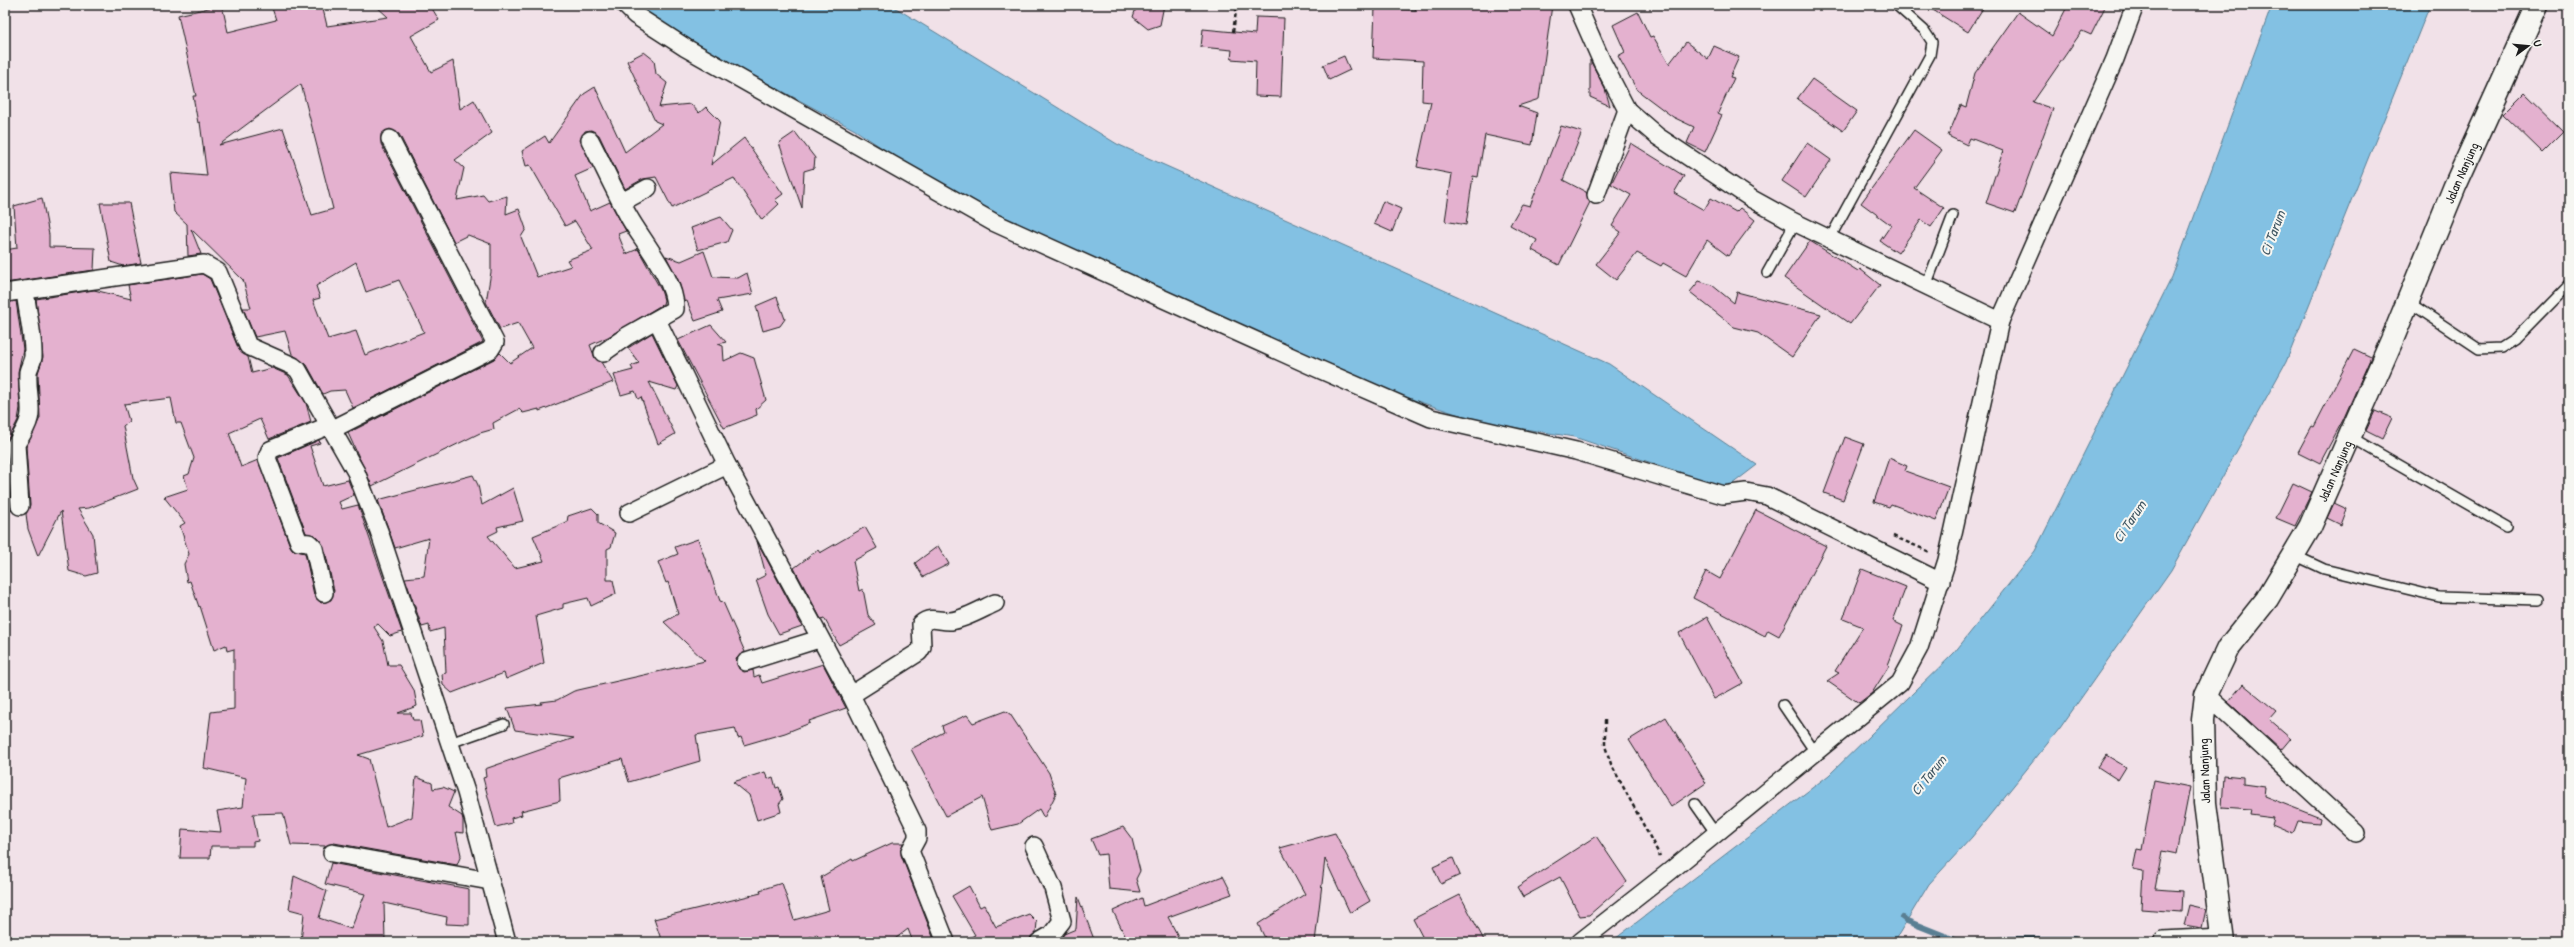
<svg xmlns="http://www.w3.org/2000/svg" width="2574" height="947" viewBox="0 0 2574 947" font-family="'Patrick Hand',sans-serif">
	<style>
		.water { fill: #83c1e3; stroke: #5a7f93 }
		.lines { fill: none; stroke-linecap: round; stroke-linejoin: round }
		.stream { stroke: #5a7f93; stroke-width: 6 }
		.building { fill: #e4b1cf; stroke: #1c1c1c; fill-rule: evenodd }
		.service-casing { stroke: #1c1c1c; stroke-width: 12 }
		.minor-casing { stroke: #1c1c1c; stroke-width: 20 }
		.secondary-casing { stroke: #1c1c1c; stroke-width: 25 }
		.path { stroke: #1c1c1c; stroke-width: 2.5; stroke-dasharray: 4 3; stroke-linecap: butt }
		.service { stroke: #f6f6f2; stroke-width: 9 }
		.minor { stroke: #f6f6f2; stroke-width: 17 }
		.secondary { stroke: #f6f6f2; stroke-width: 22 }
		.labels { text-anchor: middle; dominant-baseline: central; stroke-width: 4; stroke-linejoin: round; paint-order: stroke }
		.street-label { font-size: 13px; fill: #1c1c1c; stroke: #f6f6f2 }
		.water-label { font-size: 14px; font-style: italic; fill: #405662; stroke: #f6f6f2 }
	</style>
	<rect width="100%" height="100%" fill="#f1e1e8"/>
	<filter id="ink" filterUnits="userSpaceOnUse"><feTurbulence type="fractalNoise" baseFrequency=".025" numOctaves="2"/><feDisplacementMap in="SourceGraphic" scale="8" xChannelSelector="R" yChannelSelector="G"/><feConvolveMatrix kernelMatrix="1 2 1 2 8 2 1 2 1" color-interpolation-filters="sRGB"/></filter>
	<g filter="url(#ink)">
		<g class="water">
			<polygon points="636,5 891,5 1117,144 1609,364 1757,465 1727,488 1574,437 1481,422 1402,396 1060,244 945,190 855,130 707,51"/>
			<polygon points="2272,5 2430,5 2286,362 2171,570 2060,728 1972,837 1929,884 1894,942 1611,942 1829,775 1954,653 2035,551 2172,277"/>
		</g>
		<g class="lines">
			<g class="stream">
				<polyline points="1902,917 1907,921 1960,942"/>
				<polyline points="1973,942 2009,939 2074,939 2078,942"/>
			</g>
		</g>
		<g class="building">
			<path d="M222,5L228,32L276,20L271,5H322L327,26L388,17L375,5H430L439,20L411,36L431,72L453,61L460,109L474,100L492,133L455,160L464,168L457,200L483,195L488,201L507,196L506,214L519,209L526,229L521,237L537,277L571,266L567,260L593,250L575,221L565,226L530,165L526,166L522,151L545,136L549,143L584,94L595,87L625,152L662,124L655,121L627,61L644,52L654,60L656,74L667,83L659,107L691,104L699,113L706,107L720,121L711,165L744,138L783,194L775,200L779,204L762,220L734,178L672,208L656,177L643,179L625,189L599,135L591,130L585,131L580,140L593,168L575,176L590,211L610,202L626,231L618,234L626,254L638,249L661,290L664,300L663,304L608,337L590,345L595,358L601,362L613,382L539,411V409L523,413L519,409L493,423L494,429L480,433L372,486L348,433L494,359L500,353L510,363L532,348L518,323L500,329L486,302L491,272V244L468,235L454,242L399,134L390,129L381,134V144L483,342L353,408L345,390L330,391L323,394L307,365L292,354L285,331L255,337L243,308H251L243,280L191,229L201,254L188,256L187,224L174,212L170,173L207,176L200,122L198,123L193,96H196L178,15ZM301,84L333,209L312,215L283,128L219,145ZM356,262L366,292L399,280L424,332L365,355L356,331L328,339L313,300L320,298L316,286Z"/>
			<polygon points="1137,5 1164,5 1160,25 1148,29 1133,17"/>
			<polygon points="1414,5 1552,5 1539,99 1518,106 1537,113 1532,145 1485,135 1478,177 1473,176 1466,225 1445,221 1452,174 1417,167 1431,102 1422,101 1423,61 1373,58 1375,8 1416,10"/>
			<polygon points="1925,5 1985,5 1968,32"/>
			<polygon points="2068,5 2106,5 2091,35 2082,31 2033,102 2053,109 2015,213 1986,203 2003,151 1970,138 1967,145 1948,136 1961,105 1966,107 1975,73 2018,12 2052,36"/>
			<polygon points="1638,12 1650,37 1653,36 1669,64 1686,42 1708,59 1714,46 1739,57 1730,77 1734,78 1718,113 1722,115 1705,152 1687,143 1694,127 1673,117 1637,90 1618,56 1625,52 1613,25"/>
			<polygon points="1256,17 1284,18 1281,97 1255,96 1256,61 1231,59 1232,50 1201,47 1203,29 1255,34"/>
			<polygon points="1344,56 1350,70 1329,80 1323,65"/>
			<polygon points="1590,60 1605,89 1610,106 1590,97"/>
			<polygon points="1812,79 1857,111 1843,131 1797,99"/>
			<polygon points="2524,93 2564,132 2543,153 2503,114"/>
			<polygon points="1561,126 1582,132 1563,180 1586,192 1590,202 1559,265 1532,250 1537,240 1510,225 1522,204 1530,206"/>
			<polygon points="1914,130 1942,150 1914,188 1944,208 1931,227 1921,220 1898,253 1880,241 1891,225 1861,203"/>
			<polygon points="795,132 815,158 814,168 804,171 802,208 779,143"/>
			<polygon points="1631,143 1684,176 1674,193 1704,210 1711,198 1736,212 1740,208 1755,220 1728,256 1707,240 1686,276 1663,263 1661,266 1637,253 1616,280 1596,264 1621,232 1612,226 1631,195 1611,184"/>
			<polygon points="1807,143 1831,160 1806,197 1782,181"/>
			<polygon points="42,198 49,235 49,247 95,248 94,270 5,283 5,250 17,248 14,206"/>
			<polygon points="1383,201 1401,209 1392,232 1374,224"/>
			<polygon points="100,203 129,203 141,263 123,266 111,262"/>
			<polygon points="721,217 732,230 727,242 698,250 691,228"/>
			<polygon points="1810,241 1858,271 1860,269 1880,285 1850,324 1784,278"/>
			<polygon points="704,251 713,277 738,278 747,273 753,294 717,300 722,312 695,321 687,301 684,302 679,282 666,256 681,261"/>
			<polygon points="202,274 210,279 239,350 248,357 252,373 272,368 288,375 306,403 311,422 269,439 260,419 229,433 241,467 258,460 290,546 293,550 305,553 314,595 321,603 331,600 334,591 324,546 316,536 306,533 278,458 319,440 320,443 310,446 323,486 348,480 354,495 339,502 342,509 358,505 402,632 390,636 378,624 374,627 383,641 388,665 399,665 414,690 417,706 398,713 411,713 413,720 420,720 423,736 358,755 369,759 386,827 412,817 416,777 432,783 433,789 443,787 454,792 448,807 462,816 463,820 463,833 456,832 461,855 457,865 334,843 325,846 291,845 283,813 253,814 258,841 253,842 253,846 211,846 210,858 180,858 182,829 221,832 217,811 243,807 246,778 204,768 211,712 234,709 234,649 227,651 226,645 214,650 200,606 199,607 190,581 187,582 184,564 189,554 180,526 185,523 164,497 188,489 184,476 189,474 194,458 181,423 176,423 171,398 124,404 129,421 123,426 133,478 138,489 89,508 78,509 93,534 97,573 86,576 69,571 61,511 38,556 28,529 26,514 30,505 26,447 40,418 38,373 43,357 36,299 94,290 131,299 128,285"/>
			<polygon points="1699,281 1712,285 1734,303 1737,292 1821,314 1792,357 1758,333 1734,327 1690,292"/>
			<polygon points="777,297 785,319 780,326 763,331 756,306"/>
			<polygon points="16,301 23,349 18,372 20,408 18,420 6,444 11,509 5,510 5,303"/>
			<polygon points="711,325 726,342 718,344 723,346 724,361 741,353 754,358 766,400 756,409 757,415 724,428 678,340"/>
			<polygon points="652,333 678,386 676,390 649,382 675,434 658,444 641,397 638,399 635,391 621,395 614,375 633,370 631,366 639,363 628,348"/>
			<polygon points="2354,349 2371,357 2343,420 2320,463 2298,452 2312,426 2314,427"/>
			<polygon points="2375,411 2392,418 2382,439 2366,431"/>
			<polygon points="1845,437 1864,444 1843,500 1824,493"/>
			<polygon points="1889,458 1907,466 1905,471 1949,487 1936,521 1891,504 1889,507 1874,502"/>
			<polygon points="473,475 478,485 482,505 513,488 523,521 497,527 498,531 488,536 515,568 544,561 533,536 567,522 568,516 592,508 598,514 598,523 615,533 611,547 607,549 607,580 613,580 616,594 591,606 588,598 563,604 563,608 536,616 544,663 506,679 504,673 452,693 443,685 442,674 446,673 444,628 430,632 429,625 422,627 405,578 424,576 429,538 395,548 378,500"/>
			<polygon points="2293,483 2312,492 2295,526 2276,518"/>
			<polygon points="2334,503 2347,509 2341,525 2327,518"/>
			<polygon points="1756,510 1826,546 1779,636 1768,630 1765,636 1693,598 1706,571 1720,579"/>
			<polygon points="865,527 877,548 853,561 859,591 863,589 868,615 876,625 839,645 824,618 821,619 794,568 818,550 820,553"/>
			<polygon points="698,539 720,601 723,602 745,652 736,659 739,669 744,672 753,670 754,677 759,675 762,683 823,664 846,708 809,721 810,723 785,733 744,745 741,737 738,738 735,728 696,735 700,761 629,782 622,759 559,778 560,801 521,811 522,815 511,818 512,823 496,827 483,778 486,777 485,769 574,738 515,730 507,708 542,704 541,702 557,700 574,691 705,661 664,622 678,614 668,582 666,583 658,562 678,554 675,547"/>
			<polygon points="757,541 802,626 779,634 768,614 756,580 766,575"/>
			<polygon points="938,546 949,564 923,577 915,563"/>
			<polygon points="1862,569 1906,587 1893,621 1903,626 1888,665 1889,666 1872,693 1859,703 1827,681 1839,673 1835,671 1863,627 1843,619"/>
			<polygon points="1707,617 1743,683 1714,699 1679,633"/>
			<polygon points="2243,684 2276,711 2269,719 2291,738 2281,750 2228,702"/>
			<polygon points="1005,711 1010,714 1049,773 1056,794 1044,818 1039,809 1018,824 992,830 982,797 946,816 911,749 944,732 942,726 967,715 973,723"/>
			<polygon points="1666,717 1706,783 1671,807 1629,740"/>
			<polygon points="2106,755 2126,767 2118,780 2098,767"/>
			<polygon points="765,772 768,779 773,777 776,788 779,787 783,799 779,804 781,812 757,820 749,795 733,782"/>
			<polygon points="2224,775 2243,777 2243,784 2265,787 2264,796 2320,818 2319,823 2298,821 2293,834 2272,825 2274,818 2250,815 2251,810 2222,808"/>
			<polygon points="2154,780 2190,787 2177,854 2162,851 2155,889 2182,891 2181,912 2141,909 2143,871 2133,869 2137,849 2142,850"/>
			<polygon points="1123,827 1132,839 1140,871 1136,879 1140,892 1109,889 1106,854 1098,855 1091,839"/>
			<polygon points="1335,833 1370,901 1350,913 1325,859 1315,942 1267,942 1258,924 1305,894 1280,848"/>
			<polygon points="1596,836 1627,882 1589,915 1580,916 1560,877 1523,897 1517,887"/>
			<polygon points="892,843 903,843 901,855 935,942 913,942 908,929 891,942 819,942 817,934 798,942 662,942 654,919 761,893 760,890 782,883 794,920 829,910 821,877 852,859 853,861"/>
			<polygon points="1453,858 1460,875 1441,884 1433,867"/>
			<polygon points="331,863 469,889 469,925 446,924 447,917 384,903 385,942 301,942 304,913 289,909 294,876 327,891 319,918 351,929 365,894 325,884"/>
			<polygon points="1223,876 1232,894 1168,917 1181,942 1128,942 1113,911 1142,898 1144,906"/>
			<polygon points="969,886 980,907 984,905 996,927 1029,914 1037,922 1036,932 1031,937 1029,942 960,942 975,935 952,896"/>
			<polygon points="1460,895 1485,942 1425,942 1413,919"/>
			<polygon points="1078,897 1095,942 1058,942 1064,934 1076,929"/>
			<polygon points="2189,905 2206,909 2202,928 2184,925"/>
		</g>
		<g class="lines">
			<defs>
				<g id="service">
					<polyline points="1830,238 1930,55 1932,42 1924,30 1896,5"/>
					<polyline points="1767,273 1790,232 1792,221"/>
					<polyline points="1926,286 1953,215"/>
					<polyline points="2407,301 2479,349 2501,348 2515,339 2569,284"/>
					<polyline points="2349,436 2507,527"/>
					<polyline points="2294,555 2324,569 2439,597 2539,600"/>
					<polyline points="1783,705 1815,752"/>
					<polyline points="450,743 504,724"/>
					<polyline points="1695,804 1716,834"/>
				</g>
				<g id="minor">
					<polyline points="625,5 635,15 686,48 993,222 1314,367 1431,418 1576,451 1723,495 1746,492 1767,496 1941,582"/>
					<polyline points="1577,5 1602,62 1627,110 1657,136 1752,199 1792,221 2000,321 2115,59 2135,5"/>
					<path d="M590,140C603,165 615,192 629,217C643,242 676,280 675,309L627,336L603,353"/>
					<polyline points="1596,195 1627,110"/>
					<polyline points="622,202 648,188"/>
					<polyline points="5,293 204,264 218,272 248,346 293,366 298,370 356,472 379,531 466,792 507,942"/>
					<polyline points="657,320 727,465 851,695 917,831 917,838 910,851 946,942"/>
					<polyline points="333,429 490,350 495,342 390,139"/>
					<path d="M20,506L16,444C40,409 26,408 28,372C29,367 32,363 33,357C34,336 27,312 25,290"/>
					<polyline points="629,513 727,465"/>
					<polyline points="324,593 314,548 309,543 299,542 267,458 270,450 330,425"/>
					<polyline points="746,662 819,639"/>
					<path d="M851,695L919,652L922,647L921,624C931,615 940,622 951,621C965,619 982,609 995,603"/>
					<polyline points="2206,695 2356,833"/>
					<polyline points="1034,846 1053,888 1062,921 1051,935 1039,942"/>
					<polyline points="332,853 490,881"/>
					<polyline points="2163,940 2223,937"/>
					<polyline points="1580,942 1669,872 1900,683 1919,648 1947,560 2000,321"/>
				</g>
				<g id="secondary">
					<path id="s1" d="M2223,942L2205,803L2203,720L2206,695L2228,648L2267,599L2310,527L2392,340L2455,186L2537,5"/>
				</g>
			</defs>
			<use href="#service" class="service-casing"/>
			<use href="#minor" class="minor-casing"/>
			<use href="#secondary" class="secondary-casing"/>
			<g class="path">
				<path d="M1350,5C1358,8 1369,10 1376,5"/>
				<polyline points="1233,32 1237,5"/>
				<polyline points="1893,536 1930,552"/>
				<polyline points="1605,720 1605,746 1611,764 1660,856"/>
			</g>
			<use href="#service" class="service"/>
			<use href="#minor" class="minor"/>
			<use href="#secondary" class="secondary"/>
		</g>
	</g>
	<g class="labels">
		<g class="street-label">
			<text stroke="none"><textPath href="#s1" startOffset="832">Jalan Nanjung</textPath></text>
			<text stroke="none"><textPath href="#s1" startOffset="508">Jalan Nanjung</textPath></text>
			<text transform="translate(2204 771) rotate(-92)">Jalan Nanjung</text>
		</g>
		<g class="water-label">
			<text transform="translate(2272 233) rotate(-69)">Ci Tarum</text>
			<text transform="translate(2129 521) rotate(-56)">Ci Tarum</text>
			<text transform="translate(1928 775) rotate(-51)">Ci Tarum</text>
		</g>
	</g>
	<rect width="2574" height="947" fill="none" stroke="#f6f6f2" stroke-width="20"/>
	<rect x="10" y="10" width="2554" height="927" fill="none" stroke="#1c1c1c" stroke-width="1.5" filter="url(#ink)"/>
	<g transform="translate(2528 46) rotate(74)" stroke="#f6f6f2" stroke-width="3" paint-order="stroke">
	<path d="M0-3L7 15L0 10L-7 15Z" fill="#1c1c1c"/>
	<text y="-6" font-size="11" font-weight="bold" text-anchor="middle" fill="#1c1c1c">U</text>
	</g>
</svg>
